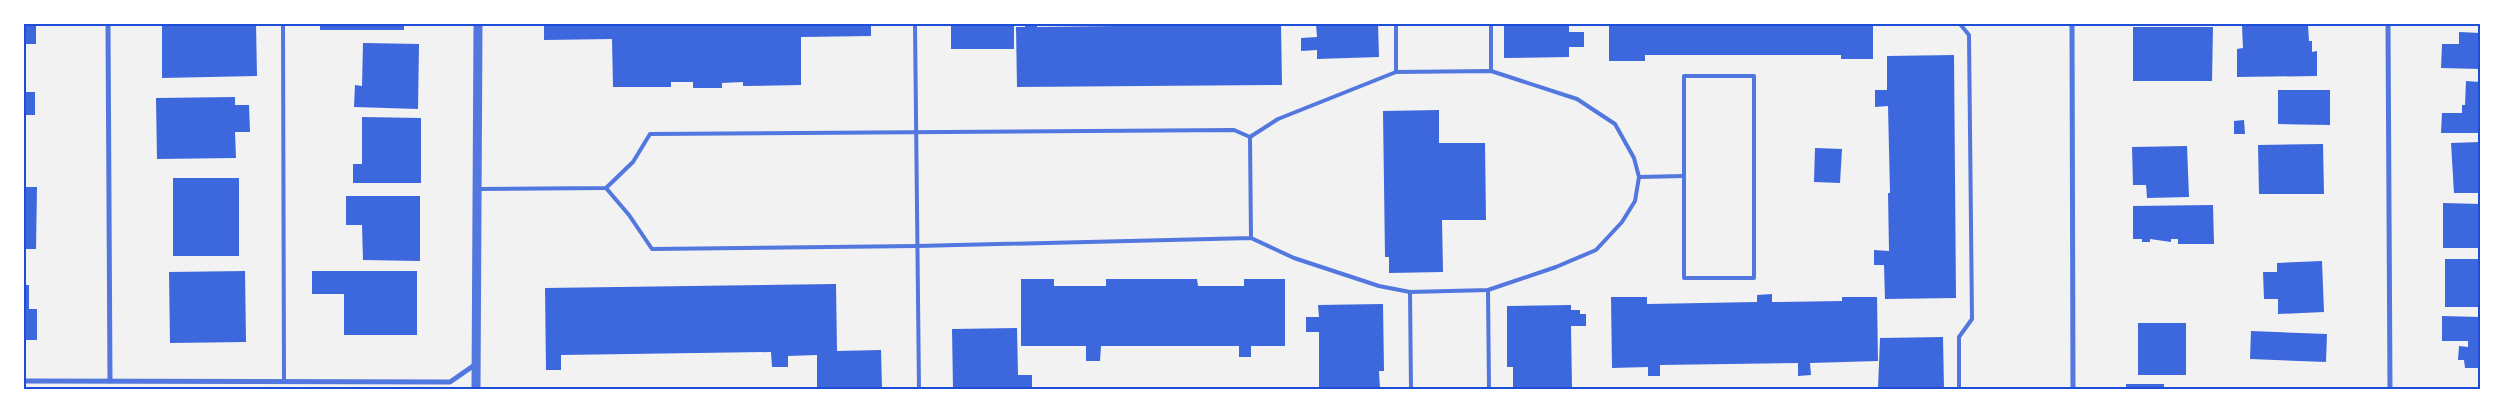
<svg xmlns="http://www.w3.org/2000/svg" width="2504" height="413" viewBox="0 0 2504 413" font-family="Mulish,sans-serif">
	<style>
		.building { fill: #3d67dc }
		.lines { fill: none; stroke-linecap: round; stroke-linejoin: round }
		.service { stroke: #5277de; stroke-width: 4 }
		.minor { stroke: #5277de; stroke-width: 5 }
		.tertiary { stroke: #5277de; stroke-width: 9 }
		.neatline { fill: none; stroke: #1d4ed8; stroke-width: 2 }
	</style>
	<rect width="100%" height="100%" fill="#f2f2f2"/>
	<g class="building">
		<rect x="24" y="24" width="12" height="20"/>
		<polygon points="162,24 256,24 257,76 162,78"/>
		<rect x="320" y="24" width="84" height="6"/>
		<polygon points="544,24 871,24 871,36 801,37 801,85 743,86 743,82 722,83 722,88 693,88 693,82 671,82 671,87 613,87 612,39 544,40"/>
		<rect x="951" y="24" width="63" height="25"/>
		<polygon points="1025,24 1037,24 1037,27 1281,24 1282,85 1017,87 1016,27 1025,27"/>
		<polygon points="1316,24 1378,24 1379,57 1317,59 1317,50 1301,51 1301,38 1317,37"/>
		<polygon points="1504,24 1569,24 1569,32 1584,32 1584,47 1569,47 1569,57 1504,58"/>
		<polygon points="1609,24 1873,24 1873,59 1841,59 1841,55 1645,55 1645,61 1609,61"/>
		<polygon points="2308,25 2309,41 2312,41 2312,52 2317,51 2317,76 2237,77 2237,49 2243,48 2242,26"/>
		<polygon points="2133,27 2213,27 2212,81 2133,81"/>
		<polygon points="2459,32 2480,33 2480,69 2441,68 2442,44 2459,44"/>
		<polygon points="363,43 419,44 418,109 354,107 355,85 362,86"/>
		<polygon points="1954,55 1956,298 1885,299 1884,265 1874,265 1874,250 1889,251 1888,193 1890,193 1888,106 1875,107 1875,90 1887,90 1887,56"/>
		<polygon points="2466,81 2480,82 2480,133 2441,133 2442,113 2462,113 2462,105 2465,105"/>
		<polygon points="2278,90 2330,90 2330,125 2278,124"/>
		<rect x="24" y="92" width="11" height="23"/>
		<polygon points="235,97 235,105 249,105 250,132 235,132 236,158 157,159 156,98"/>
		<polygon points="1439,110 1439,143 1485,143 1486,220 1442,220 1443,272 1389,273 1389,257 1385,257 1383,111"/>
		<polygon points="362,117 421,118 421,183 353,183 353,164 362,164"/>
		<polygon points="2244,120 2245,134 2234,134 2234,121"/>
		<polygon points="2480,142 2480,193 2454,193 2451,143"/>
		<polygon points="2323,144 2324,194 2259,194 2258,145"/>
		<polygon points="2187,146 2189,197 2147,198 2146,185 2133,185 2132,147"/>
		<polygon points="1815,148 1842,149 1840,183 1814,182"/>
		<rect x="173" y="178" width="66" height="78"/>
		<polygon points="24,187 37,187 36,249 24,249"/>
		<polygon points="346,196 420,196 420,261 363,260 362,225 346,225"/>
		<polygon points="2443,203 2480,204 2480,248 2443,248"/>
		<polygon points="2213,205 2214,244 2178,244 2178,239 2171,239 2171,242 2150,239 2150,242 2142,242 2142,239 2133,239 2133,206"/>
		<rect x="2445" y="259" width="35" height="48"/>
		<polygon points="2322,261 2324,312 2278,314 2278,299 2264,299 2263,272 2277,272 2277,263"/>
		<polygon points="245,271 246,342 170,343 169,272"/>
		<polygon points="312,271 417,271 417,335 344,335 344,294 312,294"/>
		<polygon points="1021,279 1054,279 1054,286 1106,286 1106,279 1197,279 1198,286 1244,286 1244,279 1285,279 1285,346 1251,346 1251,357 1239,357 1239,346 1101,346 1100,361 1086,361 1086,346 1021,346"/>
		<polygon points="836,284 837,351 881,350 882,389 817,389 817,355 788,356 788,367 772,367 771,352 561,355 561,370 546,370 545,288"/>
		<polygon points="24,285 29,285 29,309 37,309 37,340 24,340"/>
		<polygon points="1772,294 1772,302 1842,301 1842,297 1877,297 1878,361 1810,363 1811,375 1798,376 1798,363 1660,365 1660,376 1648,376 1648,367 1612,368 1611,297 1647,297 1647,304 1757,302 1757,295"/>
		<polygon points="1383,304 1384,371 1379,371 1380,389 1319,389 1319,332 1306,332 1306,317 1319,317 1318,305"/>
		<polygon points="1571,305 1571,310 1580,310 1580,314 1586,314 1586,326 1571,326 1572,389 1513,389 1513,367 1507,367 1507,306"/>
		<polygon points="2442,316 2480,317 2480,368 2465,368 2464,360 2458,360 2459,346 2468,347 2468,341 2442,341"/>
		<rect x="2138" y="323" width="48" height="52"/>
		<polygon points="1017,328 1018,375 1032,375 1032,389 953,389 952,329"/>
		<polygon points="2251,331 2327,334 2326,362 2250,359"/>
		<polygon points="1943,337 1944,389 1878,389 1880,338"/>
		<rect x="2126" y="384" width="38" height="5"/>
	</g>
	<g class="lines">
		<g class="service">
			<polyline points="283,24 284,382"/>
			<polyline points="915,24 919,389"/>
			<polyline points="1396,24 1396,72"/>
			<polyline points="1491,24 1491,71"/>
			<rect x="1684" y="76" width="70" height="202"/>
			<polyline points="1639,177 1684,176"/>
			<polyline points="606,188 629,215 652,249 917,246 1251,238 1294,258 1379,286 1410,292 1488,290 1556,267 1596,250 1622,222 1635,201 1639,177 1634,158 1615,124 1577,99 1491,71 1396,72 1278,119 1250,137 1251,238"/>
			<polyline points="479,189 606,188 633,162 650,134 1234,130 1250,137"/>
			<polyline points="1488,290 1489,389"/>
			<polyline points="1410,292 1411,389"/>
			<polyline points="1959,389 1959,337 1972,319 1969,35 1960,24"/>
		</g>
		<g class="minor">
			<polyline points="108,24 110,381"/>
			<polyline points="2072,24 2073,389"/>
			<polyline points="2388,24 2390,389"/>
			<polyline points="24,381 450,382 476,364"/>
		</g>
		<polyline class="tertiary" points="476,389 478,24"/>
	</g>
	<rect width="2504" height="413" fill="none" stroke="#ffffff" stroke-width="50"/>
	<rect x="25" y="25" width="2454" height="363" class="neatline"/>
</svg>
